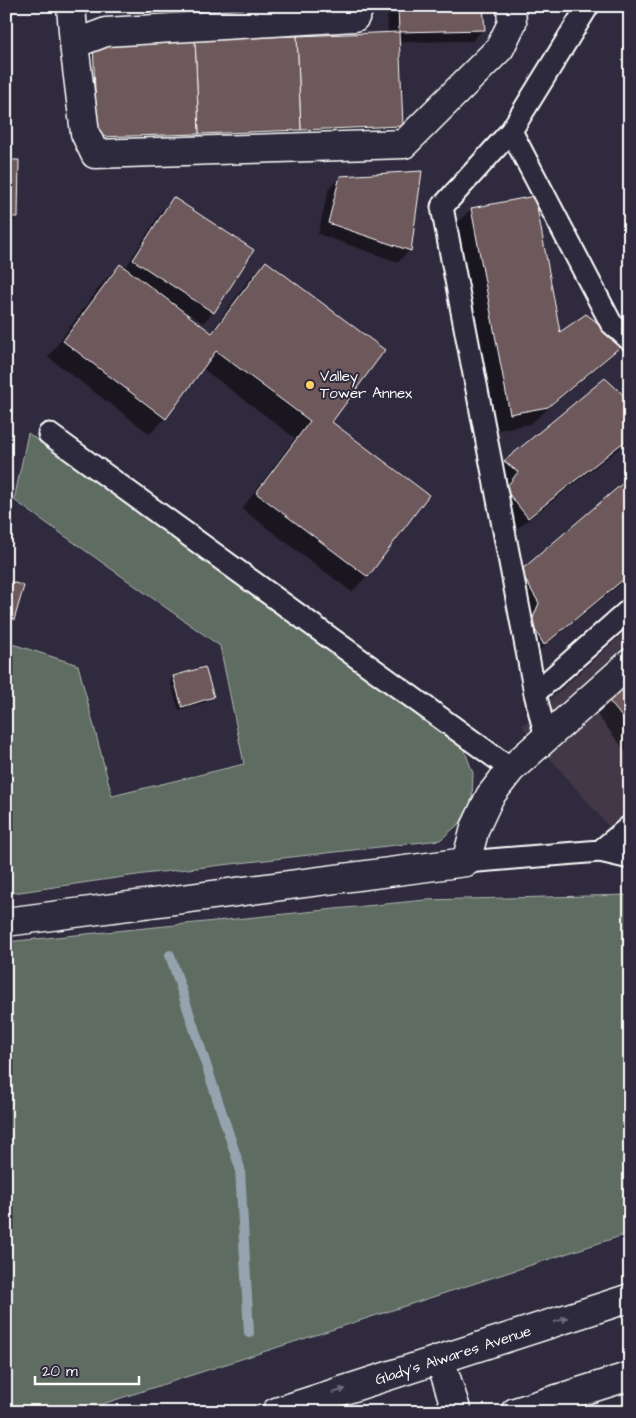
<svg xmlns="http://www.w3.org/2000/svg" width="636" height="1418" viewBox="0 0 636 1418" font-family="'Architects Daughter',sans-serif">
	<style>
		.built { fill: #423846 }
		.green { fill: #5e6c62; stroke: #aeb6b0 }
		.shadow { fill: #0007 }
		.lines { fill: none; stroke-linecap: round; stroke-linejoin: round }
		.stream { stroke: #94a3ad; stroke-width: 10 }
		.building { fill: #6d585b; stroke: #fff }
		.service-casing { stroke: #fff; stroke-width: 25 }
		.minor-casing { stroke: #fff; stroke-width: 31 }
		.secondary-casing { stroke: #fff; stroke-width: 31 }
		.service { stroke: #2f2a3d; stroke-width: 21 }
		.minor { stroke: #2f2a3d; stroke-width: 28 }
		.secondary { stroke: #2f2a3d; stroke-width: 28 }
		.oneway { fill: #6d6a77 }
		.poi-dot { fill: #ffd166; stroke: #2f2a3d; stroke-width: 2 }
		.labels { text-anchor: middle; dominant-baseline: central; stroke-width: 4; stroke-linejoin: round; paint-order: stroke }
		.poi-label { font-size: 15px; fill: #fff; stroke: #2f2a3d; text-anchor: start }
		.street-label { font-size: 15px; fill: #fff; stroke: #2f2a3d }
	</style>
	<rect width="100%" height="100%" fill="#2f2a3d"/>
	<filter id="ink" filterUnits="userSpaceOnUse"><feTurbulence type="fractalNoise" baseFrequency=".02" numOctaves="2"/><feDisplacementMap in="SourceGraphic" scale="10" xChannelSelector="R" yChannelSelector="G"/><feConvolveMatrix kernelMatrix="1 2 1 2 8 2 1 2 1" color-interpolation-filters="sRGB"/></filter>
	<g filter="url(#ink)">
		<g class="built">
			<polygon points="630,627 630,851 522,726"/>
			<polygon points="630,1400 630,1412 591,1412"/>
		</g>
		<g class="green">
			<polygon points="28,433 464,749 473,773 472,800 460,823 440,840 144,874 6,894 6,642 78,665 112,796 244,764 220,646 14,500"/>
			<polygon points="630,895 630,1233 78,1412 6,1412 6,942 425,900"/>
		</g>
		<g class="shadow">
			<polygon points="387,6 482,6 483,30 472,41 398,42 402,125 386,141 82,152 77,60 93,45 388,34"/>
			<polygon points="6,161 17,217 9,225 6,225"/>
			<polygon points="420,173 409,251 398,262 318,234 329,188 340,177"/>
			<polygon points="173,199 213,312 203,323 183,310 182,312 210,333 250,278 266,262 330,422 367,576 352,592 242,509 295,438 202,368 165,418 150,434 48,357 104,281 120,265 125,269 162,210"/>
			<polygon points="471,209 559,334 623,343 606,360 530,424 493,431 454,226"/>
			<polygon points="630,403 630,440 510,534 488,507 502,490 488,479 505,462"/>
			<polygon points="630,479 630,576 526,661 514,641 522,621 504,590 521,572"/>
			<polygon points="6,581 22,586 13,620 6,626"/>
			<polygon points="174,677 213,697 209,701 179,710 170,681"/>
			<polygon points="630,680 630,757 594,711"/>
		</g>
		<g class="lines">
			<polyline class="stream" points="170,955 240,1168 249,1333"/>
		</g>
		<g class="building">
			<polygon points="398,6 483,6 485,30 399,32"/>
			<polygon points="399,32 403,126 301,130 297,36"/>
			<polygon points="297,36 301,130 199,134 195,39"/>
			<polygon points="195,39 199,134 97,137 93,43"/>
			<polygon points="6,160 19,160 18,217 6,217"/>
			<polygon points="422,171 411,251 328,223 340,176"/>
			<polygon points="535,196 560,332 586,314 625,343 548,407 510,414 471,208"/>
			<polygon points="173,197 254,250 214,313 133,260"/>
			<polygon points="266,261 385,350 332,422 429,495 368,577 256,493 310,421 216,351 166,419 63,341 120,264 212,333"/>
			<polygon points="605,378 630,401 630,437 528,518 505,489 518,472 504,461"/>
			<polygon points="630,477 630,574 544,645 531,623 539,603 520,571"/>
			<polygon points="6,580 24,586 14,620 6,618"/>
			<polygon points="205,667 214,697 182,707 173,676"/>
			<polygon points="630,678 630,727 606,697"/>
		</g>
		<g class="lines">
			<defs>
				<g id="service">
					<polyline points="588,6 511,131 611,323 630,340"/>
					<polyline points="511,131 442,207 535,693 546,738"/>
					<polyline points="49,434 511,769"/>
					<polyline points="535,693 630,609"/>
					<polyline points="600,851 630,858"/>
					<polyline points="466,862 600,851 630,826"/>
				</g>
				<g id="minor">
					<polyline points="71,6 74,44"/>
					<polyline points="360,6 355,17 106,32 74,44 85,133 95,154 404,144 500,48 512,23 511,6"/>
					<polyline points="6,922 466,862 475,828 490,796 511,769 630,663"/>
				</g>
				<g id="secondary">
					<polyline points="440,1359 457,1412"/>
					<path id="s1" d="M276,1412L630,1298"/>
					<polyline points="515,1412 630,1376"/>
				</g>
			</defs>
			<use href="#service" class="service-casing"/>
			<use href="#minor" class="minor-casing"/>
			<use href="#secondary" class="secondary-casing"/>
			<use href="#service" class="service"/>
			<use href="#minor" class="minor"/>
			<use href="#secondary" class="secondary"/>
		</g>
		<defs><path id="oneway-solid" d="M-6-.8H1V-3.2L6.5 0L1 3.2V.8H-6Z" transform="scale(1.25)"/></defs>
		<g class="oneway">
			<use href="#oneway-solid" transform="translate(561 1320) rotate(-18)"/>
			<use href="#oneway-solid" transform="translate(339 1391) rotate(-18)"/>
		</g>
	</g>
	<circle class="poi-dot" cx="310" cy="385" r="5"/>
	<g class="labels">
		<g class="poi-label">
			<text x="320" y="376">Valley<tspan x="320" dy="17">Tower Annex</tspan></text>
		</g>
		<g class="street-label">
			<text stroke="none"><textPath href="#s1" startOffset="186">Glady's Alwares Avenue</textPath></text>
		</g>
	</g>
	<rect width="636" height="1418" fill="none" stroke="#2f2a3d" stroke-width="25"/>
	<rect x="12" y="12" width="611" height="1393" fill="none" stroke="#fff" stroke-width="2" filter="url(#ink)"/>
	<path d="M35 1376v8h104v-8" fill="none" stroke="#ffffff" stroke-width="2.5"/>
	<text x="42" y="1376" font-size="15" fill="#ffffff" stroke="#2f2a3d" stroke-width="4" paint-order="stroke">20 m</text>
</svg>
